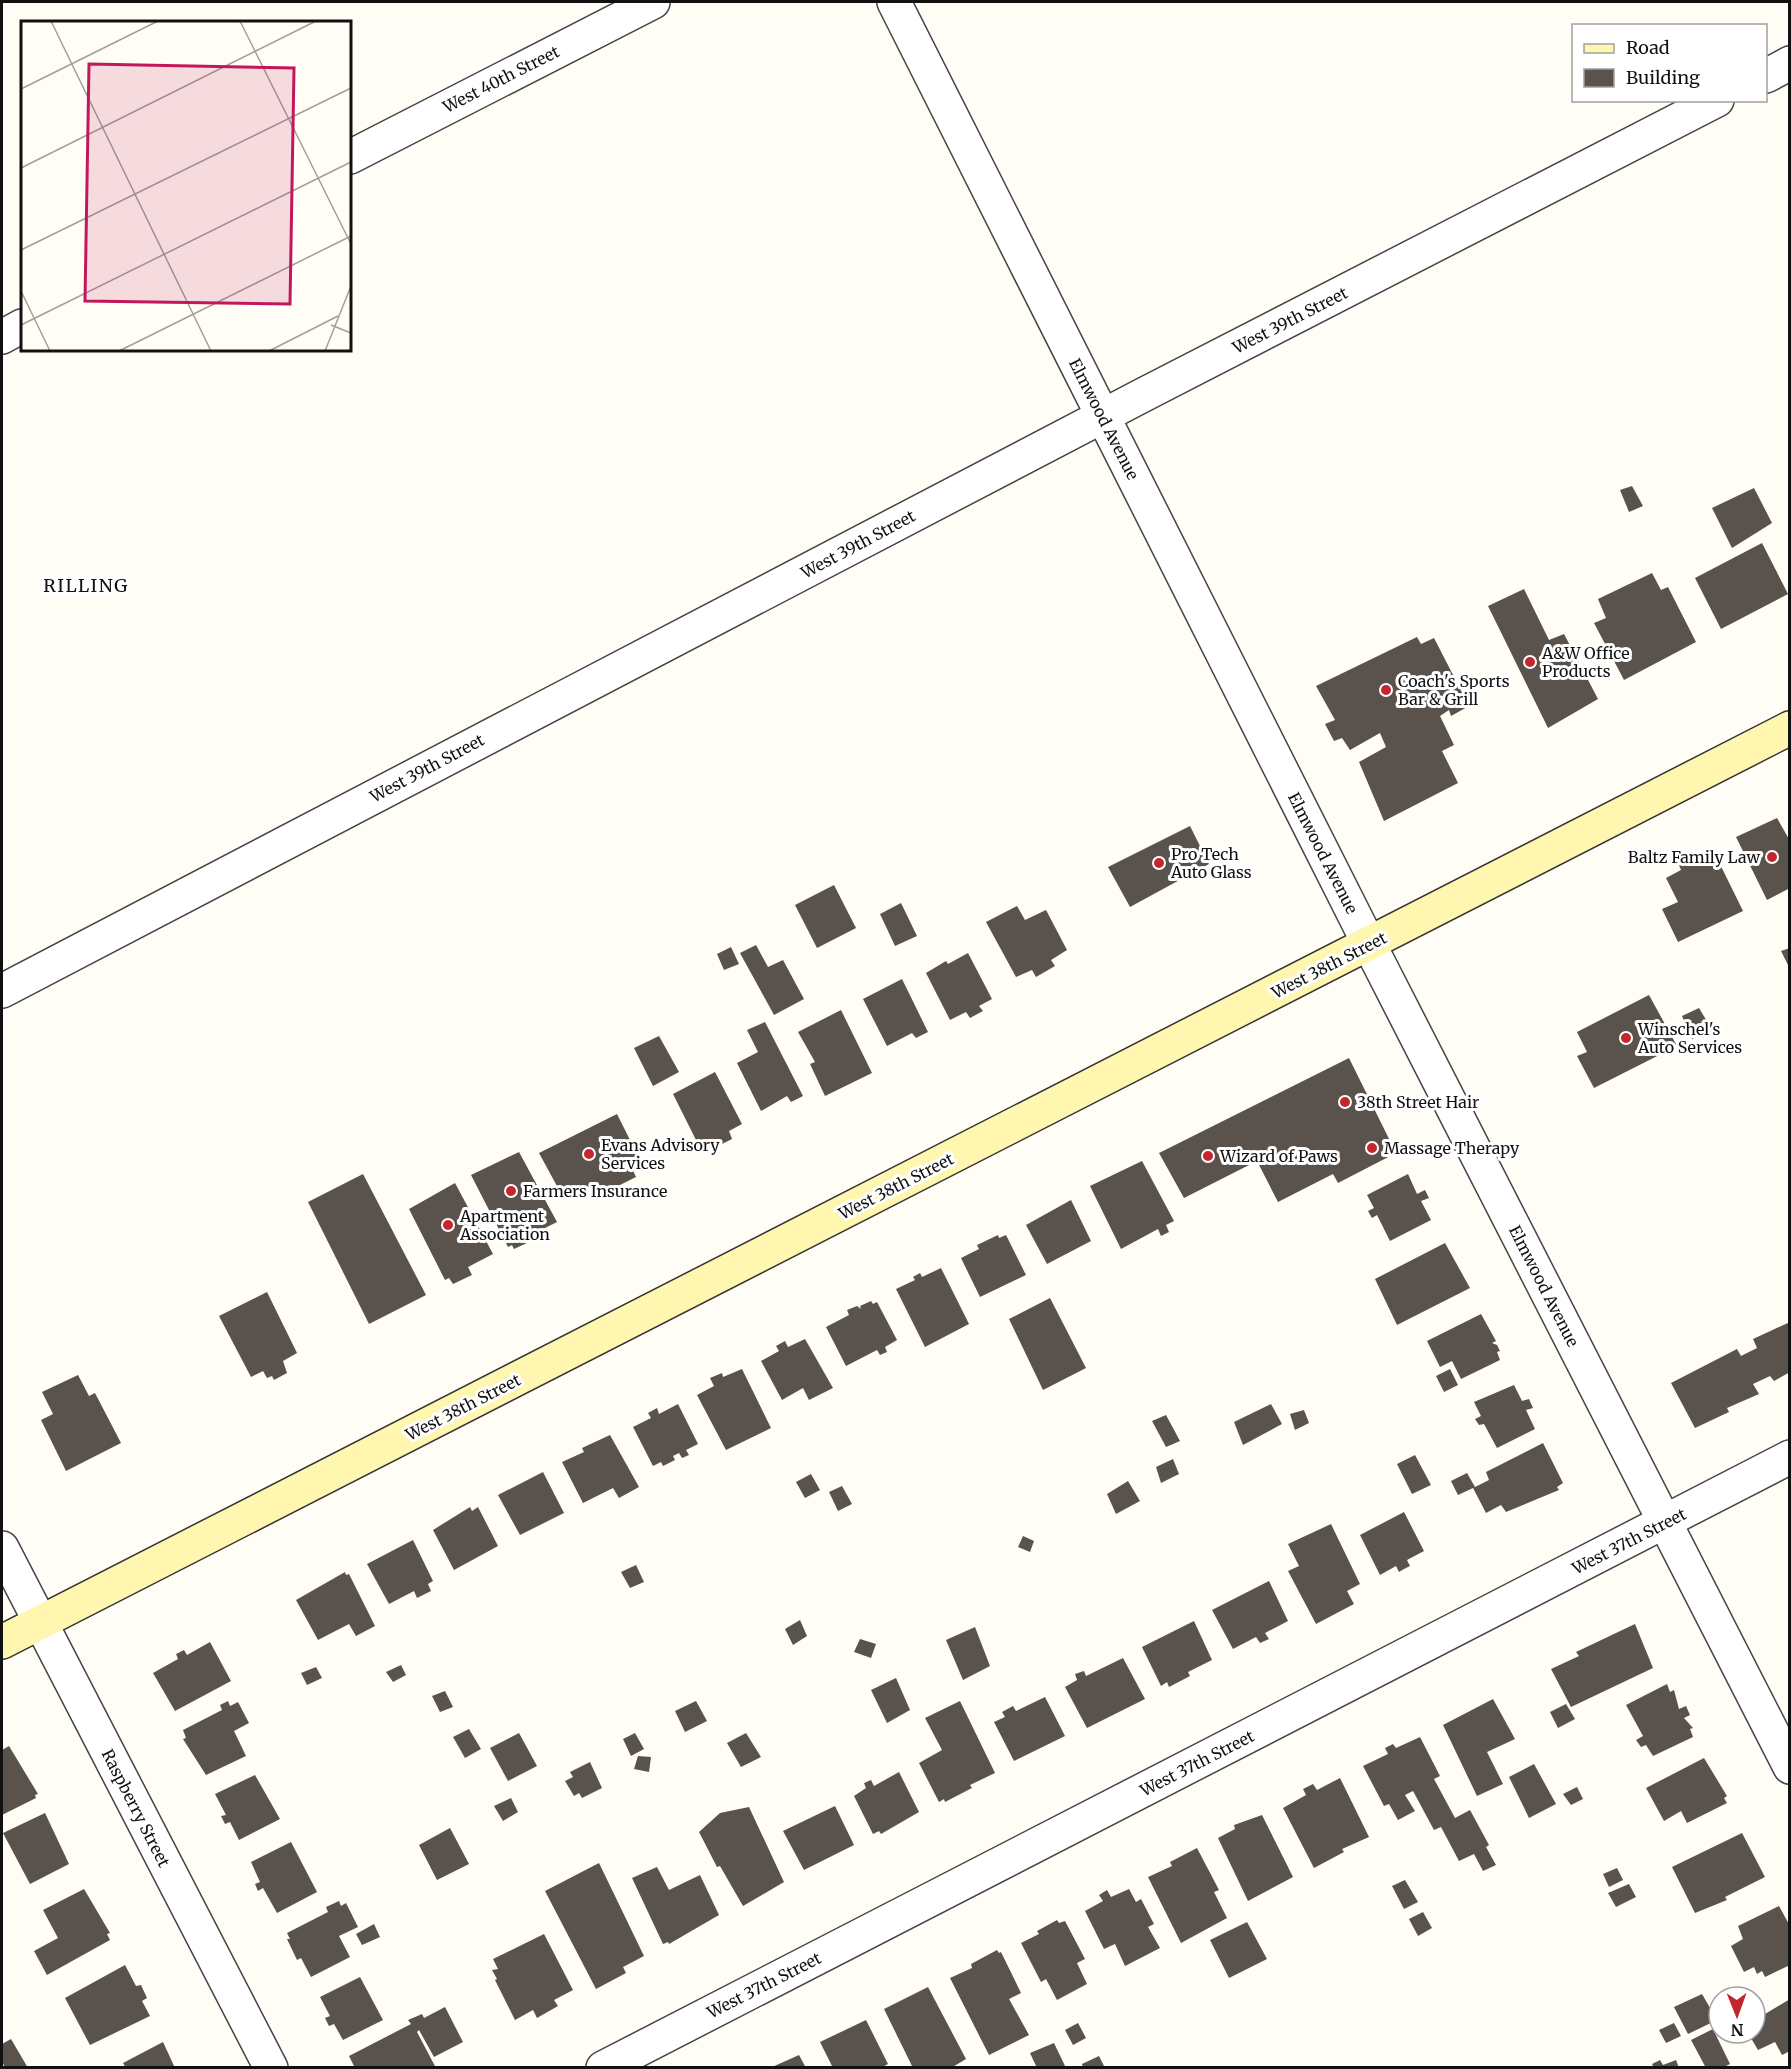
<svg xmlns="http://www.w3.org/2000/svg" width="1791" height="2069" viewBox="0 0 1791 2069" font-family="Merriweather,serif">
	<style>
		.building { fill: #5a524d }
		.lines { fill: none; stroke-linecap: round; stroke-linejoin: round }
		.minor-casing { stroke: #444; stroke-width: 36 }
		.secondary-casing { stroke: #333; stroke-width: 36 }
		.minor { stroke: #fff; stroke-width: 33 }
		.secondary { stroke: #fff6b0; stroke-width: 33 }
		.poi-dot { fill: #c4262e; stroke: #fff; stroke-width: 2 }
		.labels { text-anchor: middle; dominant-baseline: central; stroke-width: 6; stroke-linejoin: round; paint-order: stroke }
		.street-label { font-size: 16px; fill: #111; stroke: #fff }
		.poi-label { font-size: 16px; fill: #111; stroke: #fff; text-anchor: start }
		.neighbourhood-label { font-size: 18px; letter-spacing: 1.5px; fill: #111; stroke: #fff }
		.inset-road { fill: none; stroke: #a09f9a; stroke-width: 1.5 }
		.view { fill: #c2185b; fill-opacity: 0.15; stroke: #c2185b; stroke-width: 3 }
		.inset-edge { fill: none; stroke: #111; stroke-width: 3 }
	</style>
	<rect width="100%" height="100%" fill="#fffdf5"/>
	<g class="building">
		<polygon points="1632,486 1643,506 1629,512 1620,490"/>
		<polygon points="1754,488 1772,523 1732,548 1712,508"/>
		<polygon points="1762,543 1788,594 1721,629 1695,578"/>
		<polygon points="1652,573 1661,590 1668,587 1696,642 1624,680 1594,623 1606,618 1598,599"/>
		<polygon points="1524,589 1549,640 1564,634 1598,699 1548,728 1488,606"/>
		<polygon points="1417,637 1421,644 1434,638 1469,706 1451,716 1449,710 1440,716 1454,745 1442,751 1458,783 1384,821 1359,762 1386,747 1380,733 1350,750 1342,738 1334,741 1325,724 1335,720 1316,686"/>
		<polygon points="1777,818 1790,841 1790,888 1767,900 1736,837"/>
		<polygon points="1190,826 1209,864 1130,907 1108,867"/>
		<polygon points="1715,854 1743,911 1678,942 1662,909 1678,902 1666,878 1681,870 1678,863 1690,859 1692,864"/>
		<polygon points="834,885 856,928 817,948 795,905"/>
		<polygon points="901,903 917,936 895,946 880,914"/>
		<polygon points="1017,906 1025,920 1046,910 1067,950 1051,960 1055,966 1036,977 1032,970 1016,977 986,922"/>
		<polygon points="756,945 768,967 783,960 804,999 774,1015 740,953"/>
		<polygon points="731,947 739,964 724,970 717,954"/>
		<polygon points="1790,948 1790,969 1781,951"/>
		<polygon points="968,953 992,999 979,1006 983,1011 970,1018 966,1012 950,1020 926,973 946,961 948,964"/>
		<polygon points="902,979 928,1032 916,1038 912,1033 887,1046 863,999"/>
		<polygon points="1649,995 1677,1046 1594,1088 1577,1056 1587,1052 1577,1032"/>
		<polygon points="1699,1008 1711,1028 1692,1039 1682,1016"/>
		<polygon points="841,1010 872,1073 825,1096 810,1064 815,1062 798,1032"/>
		<polygon points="765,1022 803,1096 791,1102 787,1096 761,1111 737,1063 758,1052 747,1030"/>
		<polygon points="659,1036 679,1072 653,1086 634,1048"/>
		<polygon points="1349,1058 1396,1153 1338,1183 1333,1174 1278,1202 1257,1161 1184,1198 1159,1153"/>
		<polygon points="715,1072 742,1124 729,1131 732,1139 708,1151 704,1144 699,1146 673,1094"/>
		<polygon points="617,1114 640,1160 630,1164 636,1177 600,1195 595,1184 564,1199 539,1153"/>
		<polygon points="519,1152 557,1222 527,1237 529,1242 514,1249 512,1245 508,1247 471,1175"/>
		<polygon points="1142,1161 1174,1221 1166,1225 1169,1232 1161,1236 1158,1229 1121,1249 1090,1186"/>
		<polygon points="363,1174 426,1295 369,1324 308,1202"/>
		<polygon points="1408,1174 1417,1194 1425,1190 1429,1198 1421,1201 1431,1220 1390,1241 1377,1215 1372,1218 1368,1211 1374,1208 1367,1195"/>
		<polygon points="455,1183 493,1254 468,1267 472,1275 453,1284 449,1278 445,1280 409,1209"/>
		<polygon points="1071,1200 1091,1241 1047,1264 1026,1225"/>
		<polygon points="998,1235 999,1238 1006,1235 1026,1275 980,1297 961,1258 979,1249 977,1245"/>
		<polygon points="1445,1243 1470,1288 1397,1325 1375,1279"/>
		<polygon points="941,1268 969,1324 925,1347 896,1289 915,1280 913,1277 920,1273 922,1277"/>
		<polygon points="267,1292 297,1353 283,1361 287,1373 274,1380 272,1376 267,1378 263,1371 251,1377 219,1316"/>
		<polygon points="1050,1298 1086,1368 1043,1390 1009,1319"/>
		<polygon points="871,1301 873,1304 877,1302 897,1340 885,1347 887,1352 880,1355 877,1350 846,1366 826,1327 849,1315 847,1310 857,1306 861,1309 860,1306"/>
		<polygon points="1481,1314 1496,1341 1492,1343 1497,1345 1500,1351 1497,1352 1500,1360 1461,1379 1452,1361 1440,1367 1427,1341"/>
		<polygon points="1790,1322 1790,1372 1774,1381 1770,1376 1753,1384 1759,1394 1727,1408 1729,1412 1695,1428 1671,1383 1737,1349 1741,1356 1757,1348 1753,1339"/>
		<polygon points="805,1339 833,1388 809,1400 803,1388 782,1400 761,1361 779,1351 776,1346 785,1341 788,1347"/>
		<polygon points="742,1369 771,1428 726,1450 697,1395 714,1386 710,1378 722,1373 723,1377"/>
		<polygon points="1450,1369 1458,1385 1444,1392 1436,1376"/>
		<polygon points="78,1375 89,1396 95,1393 121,1443 66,1471 41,1420 53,1414 42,1392"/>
		<polygon points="1514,1385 1522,1401 1529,1399 1533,1408 1526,1410 1535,1429 1497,1448 1484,1424 1479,1425 1475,1419 1481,1416 1474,1402"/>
		<polygon points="678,1404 698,1444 686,1450 689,1455 682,1458 679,1453 673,1456 675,1460 663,1466 661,1462 653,1466 633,1427 651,1418 648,1413 657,1408 659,1414"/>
		<polygon points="1271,1404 1282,1424 1243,1445 1234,1422"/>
		<polygon points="1304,1410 1309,1423 1295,1430 1290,1414"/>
		<polygon points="1166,1415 1180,1441 1166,1447 1152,1421"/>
		<polygon points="610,1435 639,1487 619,1498 613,1488 583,1503 562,1462 584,1452 582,1448"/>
		<polygon points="1543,1443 1563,1483 1557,1487 1559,1490 1506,1512 1501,1505 1486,1513 1473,1488 1458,1495 1451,1481 1467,1473 1475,1487 1489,1480 1486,1472"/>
		<polygon points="1415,1455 1431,1485 1412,1494 1397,1464"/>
		<polygon points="1173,1459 1179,1474 1161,1483 1156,1467"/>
		<polygon points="543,1472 564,1513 520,1535 498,1495"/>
		<polygon points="811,1474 820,1490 805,1498 796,1482"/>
		<polygon points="1128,1481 1140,1501 1116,1514 1107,1494"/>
		<polygon points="842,1486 852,1504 838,1511 829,1492"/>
		<polygon points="470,1507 472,1511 478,1507 498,1546 454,1570 433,1530"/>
		<polygon points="1404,1512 1424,1551 1407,1560 1410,1566 1404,1569 1399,1572 1396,1566 1380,1575 1360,1535"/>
		<polygon points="1331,1524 1360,1584 1347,1591 1354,1604 1316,1624 1288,1571 1299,1566 1288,1544"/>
		<polygon points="1023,1536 1034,1541 1030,1552 1018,1547"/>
		<polygon points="413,1540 433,1581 428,1584 431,1591 417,1598 414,1591 389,1604 367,1564"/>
		<polygon points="636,1565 644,1582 630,1588 621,1572"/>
		<polygon points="345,1572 346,1575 349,1574 375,1626 356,1636 349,1624 318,1640 296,1600"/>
		<polygon points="1269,1581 1288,1621 1265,1633 1269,1639 1260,1643 1256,1637 1233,1649 1212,1610"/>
		<polygon points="800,1620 807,1636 793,1645 785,1629"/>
		<polygon points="1194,1621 1212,1660 1188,1672 1190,1676 1169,1687 1167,1682 1161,1686 1142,1647"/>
		<polygon points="1635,1624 1653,1668 1571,1707 1551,1669 1579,1656 1576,1652"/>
		<polygon points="975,1627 990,1666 963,1680 946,1640"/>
		<polygon points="860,1639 876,1644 871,1658 854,1652"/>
		<polygon points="210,1642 231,1681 175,1711 153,1673 178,1659 176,1654 184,1650 187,1655"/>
		<polygon points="1123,1658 1145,1699 1087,1728 1065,1687 1077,1680 1075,1674 1084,1671 1086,1676"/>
		<polygon points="401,1665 406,1675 393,1682 386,1672"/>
		<polygon points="316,1667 322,1678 307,1685 301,1673"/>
		<polygon points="896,1678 910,1710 887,1723 871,1690"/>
		<polygon points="1667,1684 1670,1692 1674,1690 1679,1709 1686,1706 1690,1715 1684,1718 1693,1728 1690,1729 1693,1737 1653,1756 1646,1745 1641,1747 1636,1740 1643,1736 1626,1705"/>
		<polygon points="445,1691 453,1707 440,1712 432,1696"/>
		<polygon points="1045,1697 1065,1736 1014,1761 994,1722 1005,1717 1002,1712 1013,1706 1016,1711"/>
		<polygon points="1493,1699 1515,1739 1487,1752 1503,1784 1477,1796 1443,1725"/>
		<polygon points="228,1701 230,1706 238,1702 249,1723 234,1731 246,1756 206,1775 183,1739 186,1738 183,1730 222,1710 220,1705"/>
		<polygon points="696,1701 707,1721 685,1732 675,1711"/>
		<polygon points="960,1701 995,1773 970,1785 972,1788 945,1802 944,1799 939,1802 919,1763 942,1750 925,1718"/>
		<polygon points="1566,1704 1575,1719 1558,1728 1550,1712"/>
		<polygon points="469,1729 481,1749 465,1758 453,1737"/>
		<polygon points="519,1733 537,1766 508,1781 490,1748"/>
		<polygon points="635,1733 644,1749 631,1756 623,1739"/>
		<polygon points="746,1733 761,1757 741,1767 727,1743"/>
		<polygon points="1420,1737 1440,1776 1434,1779 1455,1818 1470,1810 1489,1845 1486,1847 1496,1865 1483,1871 1474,1854 1459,1861 1441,1827 1434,1830 1413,1791 1405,1795 1415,1811 1398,1820 1389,1804 1384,1806 1363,1766 1388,1754 1385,1748 1393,1744 1396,1748"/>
		<polygon points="9,1746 38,1794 35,1795 36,1798 2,1815 2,1750"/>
		<polygon points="638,1756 651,1757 649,1772 634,1769"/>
		<polygon points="1704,1758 1727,1796 1724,1798 1727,1803 1687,1823 1681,1811 1664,1821 1646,1788"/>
		<polygon points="590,1762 602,1788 582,1798 579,1793 574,1796 565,1781 573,1777 570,1772"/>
		<polygon points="1534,1764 1556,1804 1529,1818 1509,1777"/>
		<polygon points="899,1772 919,1812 881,1834 879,1831 873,1834 854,1796 866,1788 864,1783 871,1780 874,1786"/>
		<polygon points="255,1775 280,1819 239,1840 230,1822 225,1824 221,1816 226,1815 215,1794"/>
		<polygon points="1340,1778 1369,1837 1342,1849 1344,1852 1314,1868 1283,1808 1306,1795 1303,1789 1313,1784 1317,1790"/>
		<polygon points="1577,1787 1583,1799 1571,1805 1563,1794"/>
		<polygon points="511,1798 518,1812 503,1821 494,1806"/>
		<polygon points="835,1806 854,1845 804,1870 783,1831"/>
		<polygon points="749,1807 784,1882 743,1906 720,1866 717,1867 699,1832 720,1813"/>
		<polygon points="45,1813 69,1864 30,1884 3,1833"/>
		<polygon points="1262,1815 1293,1877 1248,1901 1218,1838 1235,1829 1234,1825"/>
		<polygon points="450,1828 469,1864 437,1880 419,1845"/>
		<polygon points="1742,1833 1765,1877 1725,1897 1727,1900 1695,1913 1672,1867"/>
		<polygon points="291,1842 317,1892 277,1913 263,1888 258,1891 255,1884 260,1882 251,1862"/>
		<polygon points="1197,1848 1219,1890 1214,1892 1227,1918 1181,1943 1148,1877 1172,1866 1170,1862"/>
		<polygon points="599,1863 644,1956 623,1967 626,1973 596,1989 545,1891"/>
		<polygon points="657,1867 669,1890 700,1875 719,1915 669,1944 668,1942 663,1944 632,1878"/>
		<polygon points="1617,1868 1623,1880 1609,1887 1603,1874"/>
		<polygon points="1405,1880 1418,1902 1404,1909 1392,1886"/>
		<polygon points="1629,1884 1636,1897 1616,1907 1608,1893"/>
		<polygon points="84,1889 110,1933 107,1934 110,1940 47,1975 34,1951 58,1938 43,1910"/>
		<polygon points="1129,1889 1136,1902 1141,1899 1154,1924 1148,1927 1160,1948 1125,1966 1115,1944 1104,1949 1085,1911 1103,1901 1099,1895 1107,1890 1111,1897"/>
		<polygon points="339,1901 341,1906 346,1903 358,1927 339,1936 350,1957 311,1977 301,1958 297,1960 287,1939 290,1939 287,1933 328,1912 326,1907"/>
		<polygon points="1779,1906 1790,1926 1790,1965 1765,1977 1762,1971 1757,1974 1754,1967 1744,1972 1731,1946 1743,1939 1738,1926"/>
		<polygon points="1423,1912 1432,1928 1418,1936 1409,1919"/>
		<polygon points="1057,1920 1059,1923 1065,1921 1085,1959 1077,1963 1087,1984 1057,2000 1046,1979 1041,1982 1021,1943 1039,1934 1037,1931"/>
		<polygon points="1247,1922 1267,1959 1229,1978 1210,1940"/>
		<polygon points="374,1924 380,1937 362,1945 356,1934"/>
		<polygon points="544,1934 573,1990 554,2000 558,2006 537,2018 533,2010 515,2020 495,1980 497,1979 492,1970 498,1969 493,1959"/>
		<polygon points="997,1950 999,1953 1001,1952 1021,1993 1009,1999 1029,2035 989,2055 950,1978 972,1968 971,1964"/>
		<polygon points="125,1965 136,1986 141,1985 147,1998 142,2001 150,2016 90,2045 65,1998"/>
		<polygon points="360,1977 383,2020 343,2040 334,2024 329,2026 325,2018 330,2016 320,1997"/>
		<polygon points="928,1987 966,2059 951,2068 913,2068 884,2009"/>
		<polygon points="1702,1994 1717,2020 1688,2034 1674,2007"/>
		<polygon points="1790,1999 1790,2054 1788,2052 1782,2055 1775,2042 1758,2050 1748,2033 1755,2033 1755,2020"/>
		<polygon points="445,2007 463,2042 434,2057 419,2030 417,2032 436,2068 355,2068 349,2056 411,2024 408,2020 422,2014 424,2018"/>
		<polygon points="866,2020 888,2064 881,2068 833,2068 820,2042"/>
		<polygon points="1078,2023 1086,2038 1073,2045 1065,2030"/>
		<polygon points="1674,2023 1681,2036 1666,2043 1659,2030"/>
		<polygon points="1713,2029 1730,2064 1722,2068 1706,2068 1691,2040"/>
		<polygon points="11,2039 28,2068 5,2068 2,2061 2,2044"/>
		<polygon points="163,2042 175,2068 126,2068 123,2063"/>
		<polygon points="1054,2043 1066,2068 1037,2068 1030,2053"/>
		<polygon points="799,2055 806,2068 770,2068"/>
		<polygon points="1099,2056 1105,2068 1083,2068 1082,2064"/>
		<polygon points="1660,2060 1663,2065 1676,2060 1679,2068 1654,2068 1652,2064"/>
	</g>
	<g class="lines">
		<defs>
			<g id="minor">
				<polyline points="894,2 1369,944 1790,1767"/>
				<polyline points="1766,76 1790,63"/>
				<polyline points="350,157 653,2"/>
				<polyline points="2,337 22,326"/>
				<polyline points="2,991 1145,394 1717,100"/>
				<polyline points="2,1548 271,2068"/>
				<polyline points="603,2068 1790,1457"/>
			</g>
			<polyline id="secondary" points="2,1642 1790,728"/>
		</defs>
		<use href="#minor" class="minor-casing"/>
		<use href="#secondary" class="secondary-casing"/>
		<use href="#minor" class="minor"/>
		<use href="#secondary" class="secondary"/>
	</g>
	<g class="poi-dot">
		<circle cx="1530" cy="662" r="6"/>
		<circle cx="1386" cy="690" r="6"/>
		<circle cx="1772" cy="857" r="6"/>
		<circle cx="1159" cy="863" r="6"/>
		<circle cx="1626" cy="1038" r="6"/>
		<circle cx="1345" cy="1102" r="6"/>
		<circle cx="1372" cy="1148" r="6"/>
		<circle cx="589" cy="1154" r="6"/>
		<circle cx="1208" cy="1156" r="6"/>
		<circle cx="511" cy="1191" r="6"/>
		<circle cx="448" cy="1225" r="6"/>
	</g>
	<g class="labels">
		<g class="street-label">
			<text transform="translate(501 79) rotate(-27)">West 40th Street</text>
			<text transform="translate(1290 320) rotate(-27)">West 39th Street</text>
			<text transform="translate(1104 419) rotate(63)">Elmwood Avenue</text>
			<text transform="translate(858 544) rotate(-28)">West 39th Street</text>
			<text transform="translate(427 768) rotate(-28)">West 39th Street</text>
			<text transform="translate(1323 853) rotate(63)">Elmwood Avenue</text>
			<text transform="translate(1329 965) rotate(-27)">West 38th Street</text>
			<text transform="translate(896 1186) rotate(-27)">West 38th Street</text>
			<text transform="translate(1544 1286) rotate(63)">Elmwood Avenue</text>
			<text transform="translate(463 1407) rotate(-27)">West 38th Street</text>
			<text transform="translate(1629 1541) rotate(-27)">West 37th Street</text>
			<text transform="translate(1197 1763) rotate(-27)">West 37th Street</text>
			<text transform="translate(136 1808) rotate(63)">Raspberry Street</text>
			<text transform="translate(764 1985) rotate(-27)">West 37th Street</text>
		</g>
		<g class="poi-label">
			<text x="1542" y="653">A&amp;W Office<tspan x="1542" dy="18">Products</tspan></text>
			<text x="1398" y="681">Coach's Sports<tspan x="1398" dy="18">Bar &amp; Grill</tspan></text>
			<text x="1171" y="854">Pro Tech<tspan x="1171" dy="18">Auto Glass</tspan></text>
			<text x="1760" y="857" text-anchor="end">Baltz Family Law</text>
			<text x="1638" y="1029">Winschel's<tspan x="1638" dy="18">Auto Services</tspan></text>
			<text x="1357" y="1102">38th Street Hair</text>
			<text x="601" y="1145">Evans Advisory<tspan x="601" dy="18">Services</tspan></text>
			<text x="1384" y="1148">Massage Therapy</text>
			<text x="1220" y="1156">Wizard of Paws</text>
			<text x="523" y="1191">Farmers Insurance</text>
			<text x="460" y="1216">Apartment<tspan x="460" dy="18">Association</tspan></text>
		</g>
		<g class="neighbourhood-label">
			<text x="86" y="585">RILLING</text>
		</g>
	</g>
	<g transform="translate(21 21)">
		<rect width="330" height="330" fill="#fffdf5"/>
		<path class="inset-road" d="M30,0L190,330M219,0L330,223M0,68L137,0M0,147L295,0M0,229L330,67M0,270L29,330M0,304L330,141M310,304L330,312M98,330L330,215M248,330L317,295M304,330L330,265"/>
		<path class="view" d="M68,43L273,47L269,283L64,280Z"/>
		<rect width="330" height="330" class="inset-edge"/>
	</g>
	<rect width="1791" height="2069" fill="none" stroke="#111111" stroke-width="6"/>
	<rect x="1572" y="24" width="195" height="78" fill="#ffffff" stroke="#a0a0a0" stroke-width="1.5"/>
	<rect x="1584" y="44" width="30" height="9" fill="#fff6b0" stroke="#a0a0a0" stroke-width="1.5"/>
	<text x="1626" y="54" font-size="18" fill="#111111">Road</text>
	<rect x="1584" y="69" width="30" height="18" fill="#5a524d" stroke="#a0a0a0" stroke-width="1.5"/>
	<text x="1626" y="84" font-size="18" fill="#111111">Building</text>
	<g transform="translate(1737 2015) rotate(179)"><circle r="28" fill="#ffffff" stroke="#a0a0a0" stroke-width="1.5"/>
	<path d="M0-4.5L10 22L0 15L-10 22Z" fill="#c4262e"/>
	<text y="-9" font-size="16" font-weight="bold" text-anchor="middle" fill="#111111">N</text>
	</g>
</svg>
